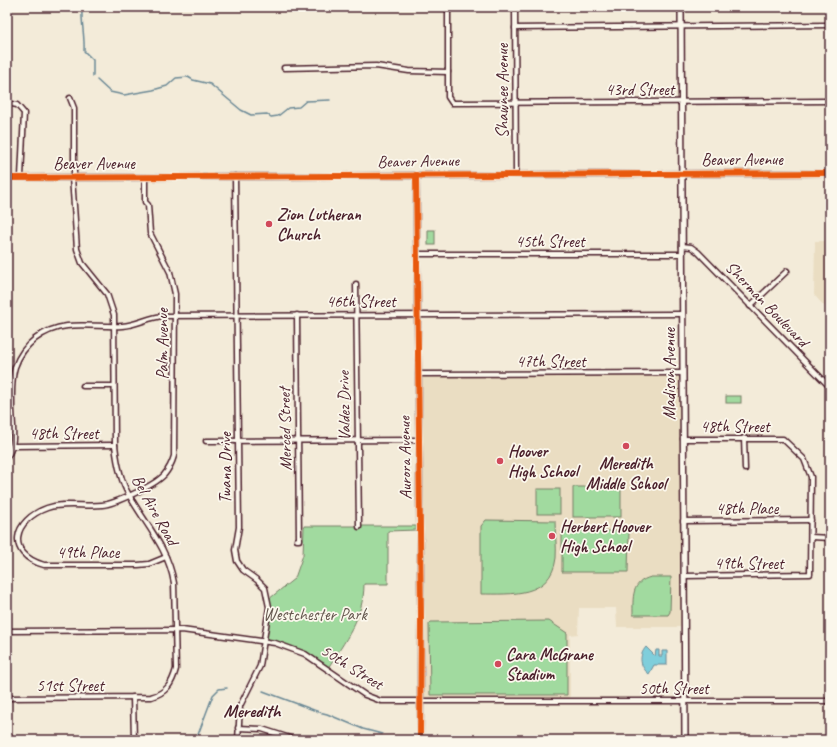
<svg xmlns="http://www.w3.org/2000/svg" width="837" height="747" viewBox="0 0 837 747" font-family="Caveat,sans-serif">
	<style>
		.built { fill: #eaddc2 }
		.green { fill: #a1da9f; stroke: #767c65 }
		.water { fill: #7fcedb; stroke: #6a8895 }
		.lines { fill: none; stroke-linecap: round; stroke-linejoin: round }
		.stream { stroke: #6a8895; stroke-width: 1.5 }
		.minor-casing { stroke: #4a1f2b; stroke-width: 7 }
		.tertiary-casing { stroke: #4a1f2b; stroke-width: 8 }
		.secondary-casing { stroke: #4a1f2b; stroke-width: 8 }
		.minor { stroke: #fbf7ec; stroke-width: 4 }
		.tertiary { stroke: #fbf7ec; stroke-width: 5 }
		.secondary { stroke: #fbf7ec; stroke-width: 5.5 }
		.cycleway-casing { stroke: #fbf7ec; stroke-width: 8 }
		.cycleway { stroke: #e8590c; stroke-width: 6 }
		.poi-dot { fill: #d1495b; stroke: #fbf7ec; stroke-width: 1.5 }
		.labels { text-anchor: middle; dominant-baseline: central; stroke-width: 3.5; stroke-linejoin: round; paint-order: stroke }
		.street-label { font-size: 17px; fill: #4a1f2b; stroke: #fbf7ec }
		.poi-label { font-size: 17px; font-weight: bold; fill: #4a1f2b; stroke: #fbf7ec; text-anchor: start }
		.park-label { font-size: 17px; fill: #64574e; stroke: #fbf7ec }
		.neighbourhood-label { font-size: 18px; font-weight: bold; fill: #4a1f2b; stroke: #fbf7ec }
	</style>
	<rect width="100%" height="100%" fill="#f3ebd9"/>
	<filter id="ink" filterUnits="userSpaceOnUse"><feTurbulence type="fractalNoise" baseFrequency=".025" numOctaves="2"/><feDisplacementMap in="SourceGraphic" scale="8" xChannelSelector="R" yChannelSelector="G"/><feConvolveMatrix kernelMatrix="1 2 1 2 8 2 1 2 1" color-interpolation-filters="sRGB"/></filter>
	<g filter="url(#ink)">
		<g class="built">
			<polygon points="815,241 830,241 830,312 814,295"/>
			<polygon points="682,373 684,627 617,627 616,608 579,608 578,634 570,635 570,696 568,698 429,699 427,702 420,702 418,374"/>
		</g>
		<g class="green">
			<rect x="428" y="230" width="7" height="15"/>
			<rect x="726" y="396" width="15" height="7"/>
			<rect x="573" y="487" width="48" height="30"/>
			<rect x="537" y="489" width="23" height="25"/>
			<path d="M486,520L555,521C555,533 557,546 556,558C551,598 510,594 481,594V526Z"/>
			<path d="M304,526H416V530L388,531V584H364C364,617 345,641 328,668L305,654L265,642L269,599L295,578L303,555Z"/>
			<polygon points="562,531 629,531 628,572 562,572"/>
			<path d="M651,577H671L670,612L668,615H633C633,597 631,582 651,577Z"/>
			<polygon points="549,621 567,633 567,695 430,695 429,624 431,622"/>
		</g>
		<path class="water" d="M646,647L655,656L656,650H659V656H662V651H667V665H654L649,674C640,667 638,656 646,647Z"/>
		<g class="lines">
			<g class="stream">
				<path d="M82,7C81,23 85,36 84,51L93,60V76"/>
				<polyline points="97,80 110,92 124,95 153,90 167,86 176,78 188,77 193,80 210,84 241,110 251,115 267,114 271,117 278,116 288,108 299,107 306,101 330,100"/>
				<polyline points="263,691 319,712 327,714 363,729 382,734"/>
				<polyline points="196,740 213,695 219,689 227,688"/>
			</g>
			<defs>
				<g id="minor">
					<polyline points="448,7 448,97 452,103 830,101"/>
					<polyline points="515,7 516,174"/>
					<polyline points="515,28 830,25"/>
					<polyline points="284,68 376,66 409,71 448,72"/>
					<polyline points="70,98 74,108 74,177"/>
					<polyline points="7,103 17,105 24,113 21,177"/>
					<polyline points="235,176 239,527 235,550 237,561 243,570 257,580 265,588 269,607 260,666 240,706 238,740"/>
					<path d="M145,177V202L148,205L150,233L170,272L175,294L174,456C172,463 169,469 164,475C155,485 115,504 102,505C84,507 64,502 47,508C13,520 5,554 44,565H138L149,564L166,557"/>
					<polyline points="682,246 691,247 698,252 830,387"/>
					<polyline points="417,254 682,254"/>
					<polyline points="356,284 359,527"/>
					<polyline points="750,306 787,271"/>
					<polyline points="418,374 682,373"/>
					<polyline points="83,386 114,386"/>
					<polyline points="744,438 745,469"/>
					<polyline points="683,439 783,439 804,459 811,477 810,574 684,576"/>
					<polyline points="206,441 419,440"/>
					<polyline points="13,446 115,445"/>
					<path d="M7,457C17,444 12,423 12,407C12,394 11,380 15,367C23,344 43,329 67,326C85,324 104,327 122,326C137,325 149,317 163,316L682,314"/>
					<polyline points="683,521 811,520"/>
					<polyline points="811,537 830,538"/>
					<polyline points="297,540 299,540 297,315"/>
					<polyline points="7,631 182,630 275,643 305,654 365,695 381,701 830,701"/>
					<polyline points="133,697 134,740"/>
					<path d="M7,698L151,697C166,693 172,684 176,669L174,583C168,548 146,525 129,495C120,480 117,463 115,445L114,315L107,294L82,263L77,249L72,177"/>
					<polyline points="238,728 262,729 296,740"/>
				</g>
				<g id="tertiary">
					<polyline points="681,7 685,740"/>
					<polyline points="416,175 421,617 420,740"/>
				</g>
				<polyline id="secondary" points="7,178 830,173"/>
			</defs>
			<use href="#minor" class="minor-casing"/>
			<use href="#tertiary" class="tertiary-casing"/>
			<use href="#secondary" class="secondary-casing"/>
			<use href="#minor" class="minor"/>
			<use href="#tertiary" class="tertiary"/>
			<use href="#secondary" class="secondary"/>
			<defs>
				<g id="cycleway">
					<polyline points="416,175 421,617 420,740"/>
					<polyline points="7,178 830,173"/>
				</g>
			</defs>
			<use href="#cycleway" class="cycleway-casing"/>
			<use href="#cycleway" class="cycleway"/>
		</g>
	</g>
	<g class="poi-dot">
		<circle cx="269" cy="224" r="4"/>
		<circle cx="626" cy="446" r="4"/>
		<circle cx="500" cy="461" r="4"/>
		<circle cx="552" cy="536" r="4"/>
		<circle cx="498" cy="664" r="4"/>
	</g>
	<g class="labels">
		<g class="street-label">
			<text x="640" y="89">43rd Street</text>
			<text transform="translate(502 91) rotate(-90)">Shawnee Avenue</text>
			<text x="742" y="159">Beaver Avenue</text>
			<text transform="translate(418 161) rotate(-1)">Beaver Avenue</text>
			<text x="94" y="163">Beaver Avenue</text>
			<text x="550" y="241">45th Street</text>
			<text x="361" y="301">46th Street</text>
			<text transform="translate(767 304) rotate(46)">Sherman Boulevard</text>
			<text transform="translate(162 344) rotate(-90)">Palm Avenue</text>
			<text x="551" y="361">47th Street</text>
			<text transform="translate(669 374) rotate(-90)">Madison Avenue</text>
			<text transform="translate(344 406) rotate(-91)">Valdez Drive</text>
			<text x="735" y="426">48th Street</text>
			<text transform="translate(285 429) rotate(-91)">Merced Street</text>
			<text x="64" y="433">48th Street</text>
			<text transform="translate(405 458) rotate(-91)">Aurora Avenue</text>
			<text transform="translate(225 468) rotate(-90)">Twana Drive</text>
			<text x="747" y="508">48th Place</text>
			<text transform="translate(155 510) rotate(61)">Bel Aire Road</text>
			<text x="88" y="552">49th Place</text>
			<text x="749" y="563">49th Street</text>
			<text transform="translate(352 667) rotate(32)">50th Street</text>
			<text x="70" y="685">51st Street</text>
			<text x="674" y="688">50th Street</text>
		</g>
		<g class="poi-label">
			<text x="277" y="214">Zion Lutheran<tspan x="277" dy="20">Church</tspan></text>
			<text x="508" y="451">Hoover<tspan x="508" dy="20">High School</tspan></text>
			<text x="626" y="463" text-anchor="middle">Meredith<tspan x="626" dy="20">Middle School</tspan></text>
			<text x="560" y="526">Herbert Hoover<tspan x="560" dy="20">High School</tspan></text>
			<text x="506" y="654">Cara McGrane<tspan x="506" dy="20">Stadium</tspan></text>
		</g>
		<g class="park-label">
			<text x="315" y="614">Westchester Park</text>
		</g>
		<g class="neighbourhood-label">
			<text x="252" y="711">Meredith</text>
		</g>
	</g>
	<rect width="837" height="747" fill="none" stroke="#fbf7ec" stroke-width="24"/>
	<rect x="12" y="12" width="813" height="723" fill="none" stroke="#4a1f2b" stroke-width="1.5" filter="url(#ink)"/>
</svg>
